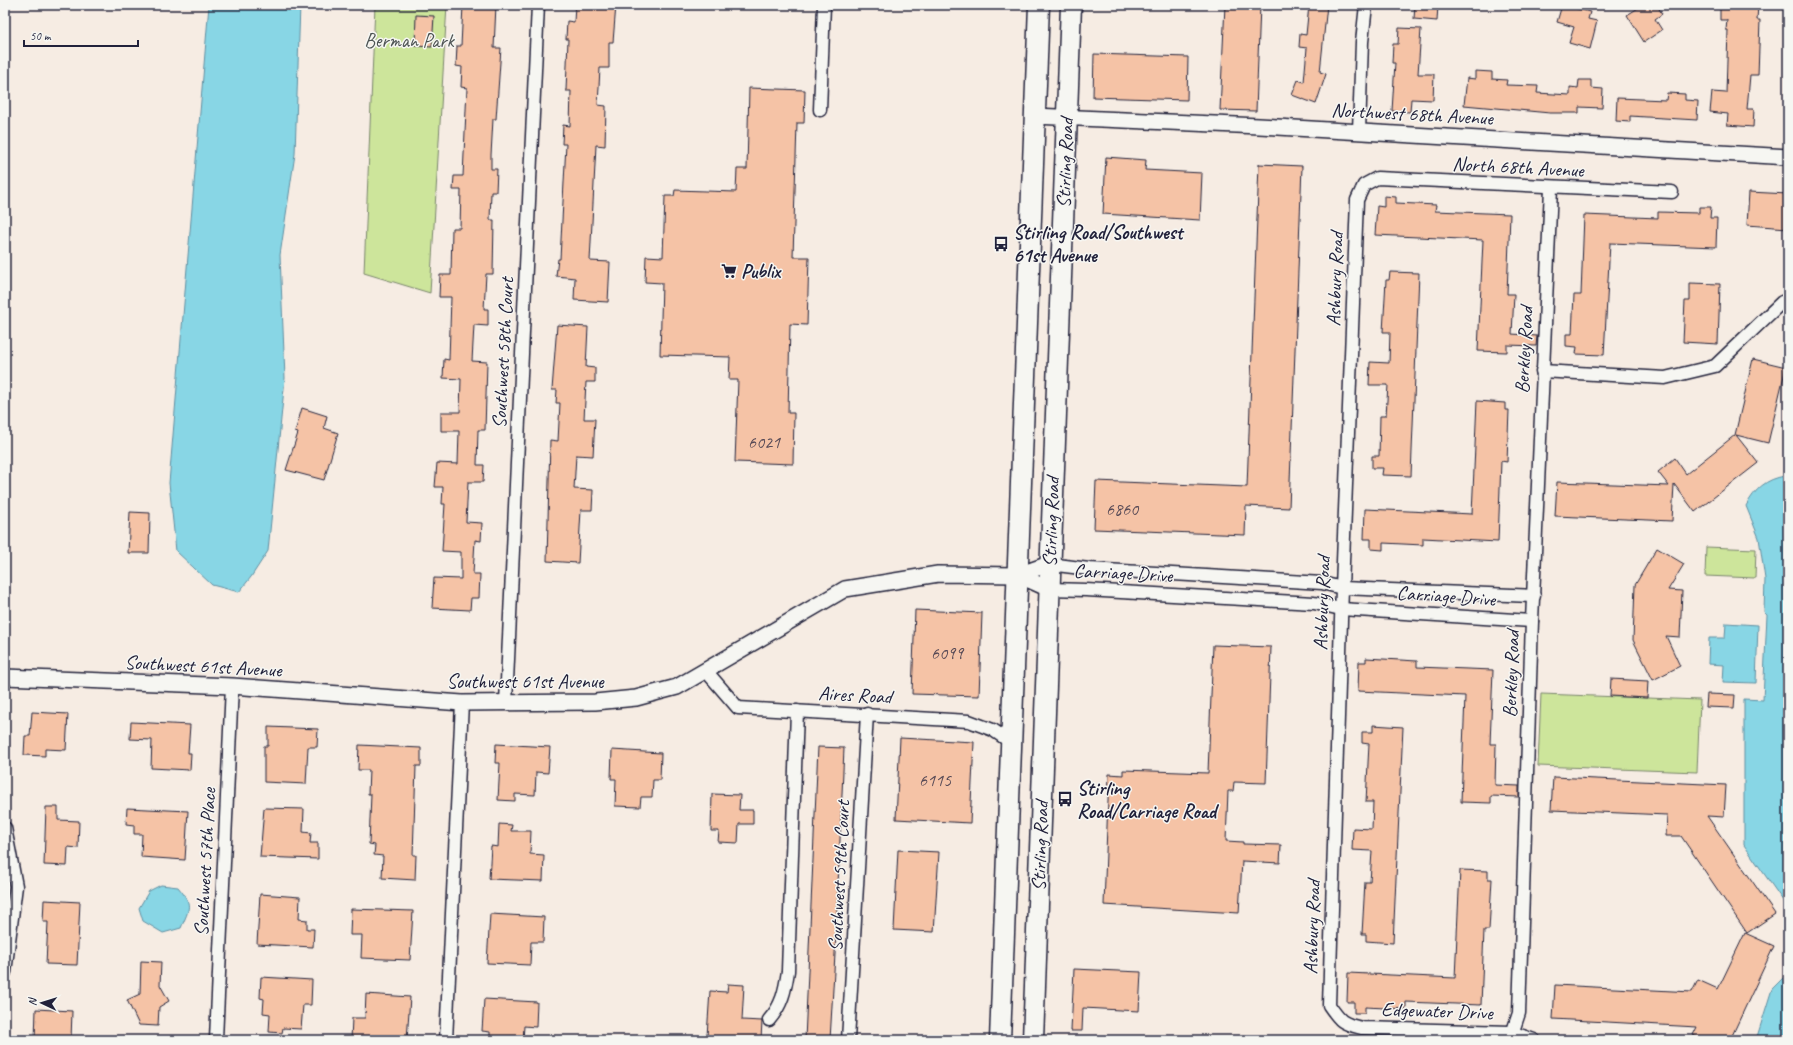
<svg xmlns="http://www.w3.org/2000/svg" width="1793" height="1045" viewBox="0 0 1793 1045" font-family="Caveat,sans-serif">
	<style>
		.green { fill: #cde59b; stroke: #78846b }
		.water { fill: #88d6e5; stroke: #5f8ea1 }
		.building { fill: #f5c3a6; stroke: #22223b }
		.lines { fill: none; stroke-linecap: round; stroke-linejoin: round }
		.minor-casing { stroke: #22223b; stroke-width: 15 }
		.tertiary-casing { stroke: #22223b; stroke-width: 18 }
		.primary-casing { stroke: #22223b; stroke-width: 23 }
		.minor { stroke: #f6f6f2; stroke-width: 12 }
		.tertiary { stroke: #f6f6f2; stroke-width: 15 }
		.primary { stroke: #f6f6f2; stroke-width: 20 }
		.labels { text-anchor: middle; dominant-baseline: central; stroke-width: 3; stroke-linejoin: round; paint-order: stroke }
		.number-label { font-size: 18px; fill: #574a56 }
		.park-label { font-size: 20px; fill: #4d5353; stroke: #f6f6f2 }
		.street-label { font-size: 20px; fill: #22223b; stroke: #f6f6f2 }
		.poi-label { font-size: 20px; font-weight: bold; fill: #22223b; stroke: #f6f6f2; text-anchor: start }
	</style>
	<rect width="100%" height="100%" fill="#f6ece3"/>
	<filter id="ink" filterUnits="userSpaceOnUse"><feTurbulence type="fractalNoise" baseFrequency=".025" numOctaves="2"/><feDisplacementMap in="SourceGraphic" scale="8" xChannelSelector="R" yChannelSelector="G"/><feConvolveMatrix kernelMatrix="1 2 1 2 8 2 1 2 1" color-interpolation-filters="sRGB"/></filter>
	<g filter="url(#ink)">
		<g class="green">
			<polygon points="375,5 447,5 430,293 364,273"/>
			<polygon points="1706,547 1756,549 1755,578 1705,576"/>
			<polygon points="1541,694 1700,700 1697,772 1538,766"/>
		</g>
		<g class="water">
			<polygon points="209,5 300,5 295,154 280,255 285,378 268,551 251,577 239,592 212,585 176,551 169,483"/>
			<path d="M1788,471V908L1744,845V699L1763,700L1767,615L1764,612L1765,579L1759,538L1746,506C1755,489 1766,479 1785,476Z"/>
			<polygon points="1726,623 1758,625 1756,683 1723,682 1724,665 1708,664 1709,638 1725,638"/>
			<path d="M161,885L178,887C193,905 190,907 181,928L163,933L143,921L139,908L149,891Z"/>
			<polygon points="1788,973 1788,1040 1756,1040 1772,989"/>
		</g>
		<g class="building">
			<polygon points="463,5 496,5 494,48 501,48 496,119 493,119 491,155 491,169 497,169 496,192 491,192 490,220 494,220 493,274 486,274 484,309 488,309 488,326 474,325 472,361 487,362 485,430 478,430 477,465 484,465 483,482 468,482 466,522 482,523 481,541 475,540 473,574 480,574 479,598 471,598 470,610 432,608 434,578 461,579 461,552 442,551 445,504 442,504 443,487 435,487 437,463 458,464 459,431 441,431 441,412 460,412 461,379 443,378 444,359 449,360 451,297 439,297 440,275 451,275 452,228 460,228 461,190 453,190 454,176 463,176 467,88 461,87 462,67 456,66 457,46 461,46"/>
			<polygon points="575,5 616,5 613,42 609,42 609,68 600,68 598,105 606,106 605,146 596,145 590,261 610,262 608,302 574,300 575,278 556,276 558,259 560,259 566,144 562,144 563,125 570,126 571,91 566,91 568,39 566,39 567,21 574,22"/>
			<polygon points="1225,5 1260,5 1256,111 1220,110"/>
			<polygon points="1309,5 1327,5 1320,72 1326,74 1316,104 1292,95 1298,80 1304,82 1307,48 1299,47 1300,34 1306,35"/>
			<polygon points="1415,5 1438,5 1437,21 1414,19"/>
			<polygon points="1562,5 1590,12 1588,19 1597,21 1590,49 1569,43 1574,27 1557,22"/>
			<polygon points="1643,5 1657,5 1662,14 1655,19 1662,30 1644,42 1627,15"/>
			<polygon points="1720,5 1758,5 1757,20 1760,20 1758,75 1750,75 1747,109 1754,109 1753,127 1727,125 1728,114 1710,112 1712,92 1726,93 1728,30 1726,30 1727,20 1720,20"/>
			<polygon points="416,15 434,16 432,47 415,46"/>
			<polygon points="1399,28 1421,29 1418,74 1434,74 1433,100 1411,99 1410,112 1392,111 1395,63 1392,63 1393,44 1398,44"/>
			<polygon points="1094,54 1188,57 1187,100 1093,97"/>
			<polygon points="1475,71 1492,72 1492,79 1507,80 1506,85 1538,86 1537,93 1570,95 1570,87 1578,88 1579,80 1591,80 1591,88 1603,89 1602,108 1579,107 1579,113 1550,113 1464,105 1467,78 1475,79"/>
			<polygon points="749,88 805,90 804,123 797,123 793,257 809,257 807,325 790,324 788,413 794,413 793,464 735,462 738,380 729,380 730,357 660,355 662,283 645,282 646,256 663,257 665,196 674,196 675,190 736,192 737,169 747,169"/>
			<polygon points="1667,93 1685,94 1685,100 1698,101 1697,120 1630,116 1630,122 1616,121 1617,98 1666,100"/>
			<polygon points="1106,157 1146,160 1145,170 1202,173 1200,220 1103,214"/>
			<polygon points="1259,164 1302,166 1289,508 1246,506 1245,535 1094,529 1096,481 1247,487"/>
			<polygon points="1749,192 1788,194 1788,228 1747,225"/>
			<polygon points="1384,196 1396,197 1396,203 1436,205 1435,211 1510,214 1507,294 1514,294 1512,334 1537,336 1536,346 1507,345 1507,352 1478,351 1483,240 1375,235 1377,206 1384,207"/>
			<polygon points="1699,207 1711,207 1710,218 1717,218 1716,247 1610,243 1604,355 1576,354 1577,347 1566,346 1566,334 1572,334 1574,295 1581,295 1584,215 1658,218 1658,212 1699,213"/>
			<polygon points="1390,272 1419,273 1411,476 1382,475 1383,468 1372,468 1372,456 1379,456 1380,416 1386,416 1388,385 1369,385 1370,362 1389,363 1390,332 1383,332 1386,280 1389,280"/>
			<polygon points="1690,283 1720,284 1718,344 1683,342 1685,301 1690,301"/>
			<polygon points="557,325 588,327 586,367 595,368 595,382 586,382 584,419 595,419 593,456 576,455 574,489 593,490 592,510 581,510 578,563 547,561 550,440 558,441 560,403 556,403 557,390 552,390"/>
			<polygon points="1753,359 1786,367 1768,443 1736,435 1758,463 1695,512 1674,484 1672,521 1555,516 1557,482 1669,486 1658,472 1675,458 1686,474 1735,435"/>
			<polygon points="1477,401 1505,403 1505,410 1509,410 1507,462 1501,461 1498,542 1423,538 1423,545 1383,543 1383,550 1371,549 1371,539 1364,539 1365,509 1472,514"/>
			<polygon points="302,408 327,416 324,428 338,433 324,480 286,470 298,433 295,432"/>
			<polygon points="130,512 150,513 149,553 128,553"/>
			<polygon points="1657,548 1684,564 1668,590 1682,591 1680,637 1666,636 1680,666 1653,680 1633,640 1635,585"/>
			<polygon points="915,610 982,613 979,696 912,694"/>
			<polygon points="1213,645 1271,647 1266,783 1234,782 1233,791 1228,791 1226,841 1243,842 1243,844 1281,845 1280,863 1242,861 1239,913 1104,905 1109,774 1123,775 1123,770 1208,773"/>
			<polygon points="1366,658 1417,661 1417,667 1493,670 1490,744 1496,744 1495,785 1519,786 1519,797 1491,796 1491,803 1461,802 1465,696 1358,691 1359,662 1366,662"/>
			<polygon points="1611,679 1648,681 1647,698 1610,696"/>
			<polygon points="1707,694 1735,695 1734,708 1706,707"/>
			<polygon points="32,712 68,714 66,750 45,749 45,756 24,755 25,736 30,736"/>
			<polygon points="131,722 190,725 188,753 191,753 190,770 151,768 152,740 130,739"/>
			<polygon points="1373,725 1403,727 1393,943 1366,941 1366,934 1362,934 1365,882 1370,882 1372,851 1352,850 1353,828 1372,829 1373,802 1366,802 1369,744 1362,743 1362,732 1373,732"/>
			<polygon points="268,727 318,729 317,747 308,747 306,784 264,782 264,746 268,746"/>
			<polygon points="900,738 974,742 970,823 896,819"/>
			<polygon points="496,744 550,747 548,773 536,772 535,795 515,794 515,801 498,800 500,763 495,763"/>
			<polygon points="359,745 421,748 421,766 416,766 413,855 416,855 415,880 382,878 383,856 374,855 375,845 369,844 371,794 368,794 369,770 358,770"/>
			<polygon points="818,747 844,748 835,954 830,1040 805,1040"/>
			<polygon points="612,750 661,753 660,780 653,780 652,797 641,797 640,807 615,806 616,779 611,779"/>
			<polygon points="1553,777 1726,785 1724,817 1707,816 1775,914 1747,933 1681,836 1666,836 1667,815 1551,810"/>
			<polygon points="712,794 740,795 739,810 753,810 753,824 739,824 738,843 718,842 719,831 711,831"/>
			<polygon points="46,807 58,807 58,820 79,821 78,848 68,847 67,866 44,865"/>
			<polygon points="127,808 188,811 185,860 141,857 142,834 134,834 134,825 126,824"/>
			<polygon points="264,808 304,809 303,832 311,833 310,843 318,843 318,859 260,857"/>
			<polygon points="499,824 512,825 511,831 531,831 530,854 544,855 543,881 489,879 491,846 498,847"/>
			<polygon points="898,850 939,852 934,932 894,930"/>
			<polygon points="1460,870 1488,871 1488,879 1492,879 1489,930 1484,930 1481,1005 1406,1002 1406,1009 1365,1007 1365,1013 1354,1013 1354,1002 1347,1002 1348,973 1455,978"/>
			<polygon points="260,894 300,897 299,919 307,920 307,929 314,929 313,947 257,944"/>
			<polygon points="44,900 80,902 77,965 46,964 48,922 43,922"/>
			<polygon points="351,909 413,911 410,960 361,958 362,935 350,935"/>
			<polygon points="490,914 544,917 543,942 531,942 530,965 487,963"/>
			<polygon points="1745,933 1774,946 1730,1040 1703,1040 1693,1035 1697,1027 1553,1019 1555,985 1692,992 1698,980 1718,989"/>
			<polygon points="141,961 161,962 160,985 169,1001 159,1007 158,1026 139,1025 127,1000 140,994"/>
			<polygon points="1074,969 1141,972 1139,1011 1083,1008 1082,1031 1071,1031"/>
			<polygon points="261,977 312,980 311,1005 303,1005 301,1029 283,1028 282,1033 269,1032 270,1014 263,1013 264,999 260,998"/>
			<polygon points="728,984 744,985 742,1020 762,1021 761,1039 707,1036 710,991 727,992"/>
			<polygon points="366,994 410,997 407,1040 351,1040 352,1018 365,1018"/>
			<polygon points="484,999 537,1002 536,1027 524,1026 523,1040 490,1040 490,1032 482,1031"/>
			<polygon points="36,1009 72,1011 71,1040 35,1040"/>
		</g>
		<g class="lines">
			<defs>
				<g id="minor">
					<polyline points="820,110 824,5"/>
					<polyline points="1359,131 1362,42 1366,5"/>
					<polyline points="1542,371 1665,378 1715,366 1782,302 1788,300"/>
					<polyline points="1049,564 1089,569 1322,583 1342,588 1534,596"/>
					<polyline points="1049,589 1086,590 1314,603 1341,609 1532,621"/>
					<polyline points="707,672 738,708 969,721 993,730 1012,743"/>
					<polyline points="506,703 538,5"/>
					<polyline points="5,828 16,886 5,972"/>
					<path d="M769,1020C782,1005 785,991 788,971L797,711"/>
					<polyline points="216,1039 232,686"/>
					<polyline points="446,1040 462,703"/>
					<polyline points="848,1040 867,714"/>
					<polyline points="1510,1040 1519,1013 1532,621 1551,188"/>
					<path d="M1534,1040L1511,1032L1362,1028C1342,1024 1340,1021 1329,1005L1342,588L1357,200L1364,185L1377,178L1672,192"/>
				</g>
				<g id="tertiary">
					<polyline points="1034,116 1259,126 1788,157"/>
					<polyline points="1018,575 1049,589"/>
					<polyline points="5,677 232,686 462,703 595,702 636,698 677,687 845,589 938,574 1018,575 1049,564"/>
				</g>
				<g id="primary">
					<polyline points="1000,1040 1039,5"/>
					<polyline points="1033,1040 1071,5"/>
				</g>
			</defs>
			<use href="#minor" class="minor-casing"/>
			<use href="#tertiary" class="tertiary-casing"/>
			<use href="#primary" class="primary-casing"/>
			<use href="#minor" class="minor"/>
			<use href="#tertiary" class="tertiary"/>
			<use href="#primary" class="primary"/>
		</g>
	</g>
	<defs>
		<symbol id="bus-bare" viewBox="-9 -9 18 18"><path d="M-5-6H5V4H4V6H2V4H-2V6H-4V4H-5ZM-3.5-4V0h7V-4ZM-3.5 1.2v1.5H-2V1.2ZM2 1.2v1.5H3.5V1.2Z" fill="#22223b" stroke="#f6f6f2" stroke-width="2.5" paint-order="stroke"/></symbol>
		<symbol id="supermarket-bare" viewBox="-9 -9 18 18"><path d="M-6-5.5h2.5l.6 2H6L4.5 2H-2.5L-4.4-4H-6ZM-1.5 3.2a1.3 1.3 0 1 0 .1 0ZM3 3.2a1.3 1.3 0 1 0 .1 0Z" fill="#22223b" stroke="#f6f6f2" stroke-width="2.5" paint-order="stroke"/></symbol>
	</defs>
	<g fill-rule="evenodd">
		<use href="#bus-bare" x="990" y="233" width="22" height="22"/>
		<use href="#supermarket-bare" x="718" y="260" width="22" height="22"/>
		<use href="#bus-bare" x="1054" y="788" width="22" height="22"/>
	</g>
	<g class="labels">
		<g class="number-label">
			<text x="764" y="442">6021</text>
			<text x="1122" y="509">6860</text>
			<text x="947" y="653">6099</text>
			<text x="935" y="780">6115</text>
		</g>
		<g class="park-label">
			<text x="409" y="40">Berman Park</text>
		</g>
		<g class="street-label">
			<text transform="translate(1412 114) rotate(3)">Northwest 68th Avenue</text>
			<text transform="translate(1065 163) rotate(-88)">Stirling Road</text>
			<text transform="translate(1518 167) rotate(3)">North 68th Avenue</text>
			<text transform="translate(1335 279) rotate(-88)">Ashbury Road</text>
			<text transform="translate(1524 350) rotate(-87)">Berkley Road</text>
			<text transform="translate(503 353) rotate(-87)">Southwest 58th Court</text>
			<text transform="translate(1051 522) rotate(-88)">Stirling Road</text>
			<text transform="translate(1123 573) rotate(3)">Carriage Drive</text>
			<text transform="translate(1446 596) rotate(4)">Carriage Drive</text>
			<text transform="translate(1322 603) rotate(-88)">Ashbury Road</text>
			<text transform="translate(203 666) rotate(3)">Southwest 61st Avenue</text>
			<text transform="translate(1511 674) rotate(-88)">Berkley Road</text>
			<text x="525" y="681">Southwest 61st Avenue</text>
			<text transform="translate(855 695) rotate(3)">Aires Road</text>
			<text transform="translate(1040 846) rotate(-88)">Stirling Road</text>
			<text transform="translate(205 862) rotate(-87)">Southwest 57th Place</text>
			<text transform="translate(839 876) rotate(-87)">Southwest 59th Court</text>
			<text transform="translate(1312 927) rotate(-88)">Ashbury Road</text>
			<text transform="translate(1437 1011) rotate(2)">Edgewater Drive</text>
		</g>
		<g class="poi-label">
			<text x="1013" y="232">Stirling Road/Southwest<tspan x="1013" dy="23">61st Avenue</tspan></text>
			<text x="741" y="271">Publix</text>
			<text x="1077" y="788">Stirling<tspan x="1077" dy="23">Road/Carriage Road</tspan></text>
		</g>
	</g>
	<rect width="1793" height="1045" fill="none" stroke="#f6f6f2" stroke-width="20"/>
	<rect x="10" y="10" width="1773" height="1025" fill="none" stroke="#22223b" stroke-width="1.5" filter="url(#ink)"/>
	<g transform="translate(42 1003) rotate(274)" stroke="#f6f6f2" stroke-width="3" paint-order="stroke">
	<path d="M0-3L7 15L0 10L-7 15Z" fill="#22223b"/>
	<text y="-6" font-size="11" font-weight="bold" text-anchor="middle" fill="#22223b">N</text>
	</g>
	<path d="M24 40v6h114v-6" fill="none" stroke="#22223b" stroke-width="2"/>
	<text x="30" y="40" font-size="12" fill="#22223b" stroke="#f6f6f2" stroke-width="3" paint-order="stroke">50 m</text>
</svg>
